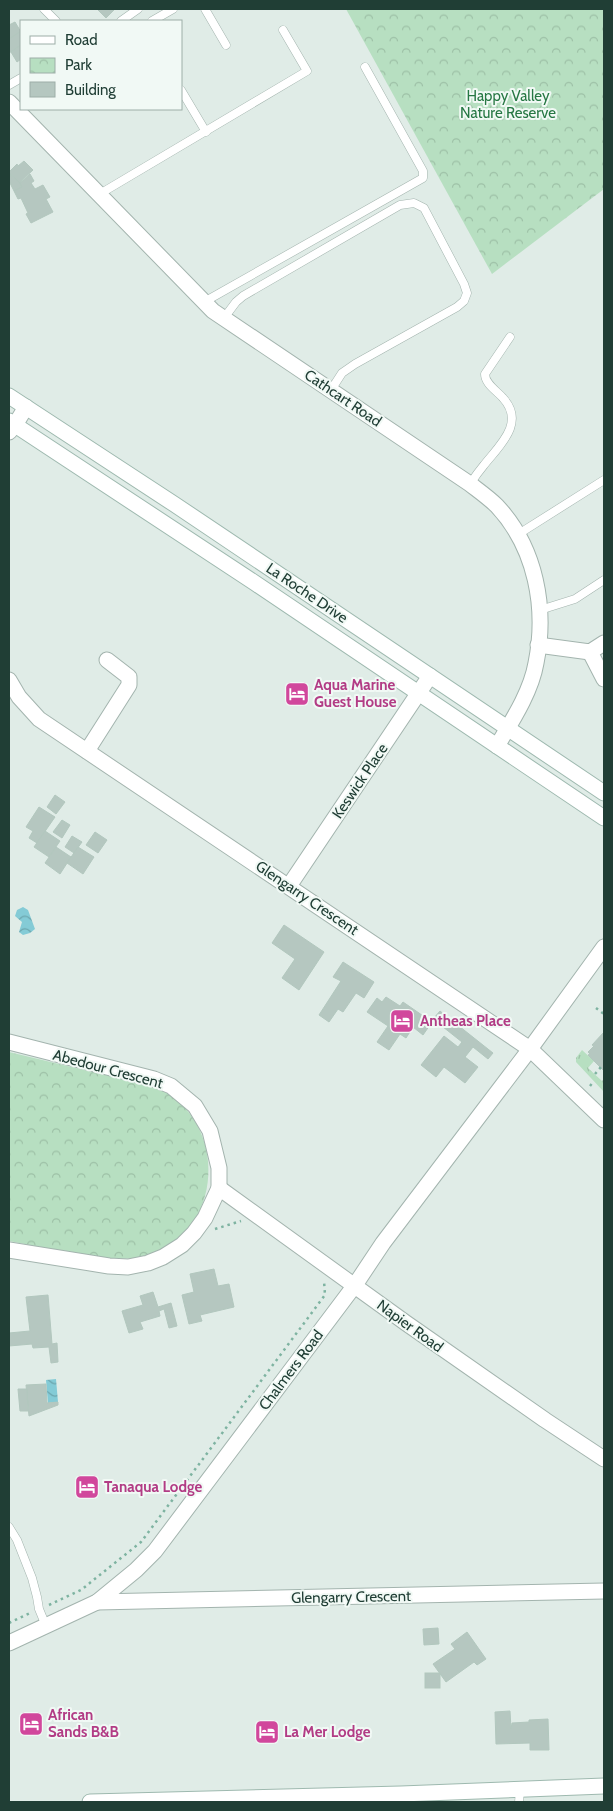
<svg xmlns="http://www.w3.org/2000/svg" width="613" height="1811" viewBox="0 0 613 1811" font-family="Cabin,sans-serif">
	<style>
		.grass { fill: url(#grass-tufts) }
		.park { fill: url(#park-crowns) }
		.water { fill: url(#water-waves) }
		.building { fill: #b5c7c0; stroke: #b2c7be }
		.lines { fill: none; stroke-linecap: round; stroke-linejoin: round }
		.lane-casing { stroke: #a3b4ae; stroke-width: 9 }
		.street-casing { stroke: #a3b4ae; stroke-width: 17 }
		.secondary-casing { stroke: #9eb9af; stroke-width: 17 }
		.path { stroke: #7eb3a1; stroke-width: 2.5; stroke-dasharray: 2.5 4; stroke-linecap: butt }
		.lane { stroke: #fff; stroke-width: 8 }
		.street { stroke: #fff; stroke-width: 15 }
		.secondary { stroke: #fff; stroke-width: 15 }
		.labels { text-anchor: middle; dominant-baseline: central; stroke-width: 4; stroke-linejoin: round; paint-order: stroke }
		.park-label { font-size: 15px; fill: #277844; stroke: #f1f9f5 }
		.street-label { font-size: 15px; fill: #203e35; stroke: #f1f9f5 }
		.hotel-label { font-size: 15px; font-weight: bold; fill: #b23c85; stroke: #f1f9f5; text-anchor: start }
	</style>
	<defs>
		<pattern id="grass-tufts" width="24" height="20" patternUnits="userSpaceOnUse" patternTransform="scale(1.25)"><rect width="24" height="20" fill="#b7dfc1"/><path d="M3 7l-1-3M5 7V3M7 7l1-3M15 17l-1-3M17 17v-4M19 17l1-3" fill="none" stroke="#9dc0a6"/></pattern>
		<pattern id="park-crowns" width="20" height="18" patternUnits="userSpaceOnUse" patternTransform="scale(1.25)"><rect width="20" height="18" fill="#b7dfc1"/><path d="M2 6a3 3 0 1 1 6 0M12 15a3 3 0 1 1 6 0" fill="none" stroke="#9dc0a6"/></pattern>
		<pattern id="water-waves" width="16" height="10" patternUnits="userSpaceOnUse" patternTransform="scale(1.25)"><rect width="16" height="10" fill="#84cbd6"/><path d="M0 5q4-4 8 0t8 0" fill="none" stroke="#6ca6ae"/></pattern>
	</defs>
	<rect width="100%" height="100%" fill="#e0ece7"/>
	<polygon class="grass" points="582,1050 594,1061 588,1068 602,1081 604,1079 604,1092 576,1062 576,1058"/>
	<g class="park">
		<polygon points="346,9 604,9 604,189 492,274"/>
		<path d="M9,1052L155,1087C230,1118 226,1236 144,1256C121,1262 96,1256 73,1252C51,1249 30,1245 9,1241Z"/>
	</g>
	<g class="water">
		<polygon points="23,907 28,910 35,929 30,933 23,935 19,932 22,922 15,916 17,910"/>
		<polygon points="56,1379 58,1402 48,1403 46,1380"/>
	</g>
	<g class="building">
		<polygon points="97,9 115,9 106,18"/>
		<polygon points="15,22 21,32 9,39 9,25"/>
		<polygon points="21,31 21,45 9,53 9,39"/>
		<polygon points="21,45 21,59 17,62 11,52"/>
		<polygon points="24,161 33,170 19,183 9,172 17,164 18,166"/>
		<polygon points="10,174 20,183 22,187 14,191 9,181"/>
		<polygon points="30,174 34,181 31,183 35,189 43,185 50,197 46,199 53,212 31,223 26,214 28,213 21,198 18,199 14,191 22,187 20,183"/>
		<polygon points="55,795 65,802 56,814 47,807"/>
		<polygon points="39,807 55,817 37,843 29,838 33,831 26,827"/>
		<polygon points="62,820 70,825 62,838 53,832"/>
		<polygon points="45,831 60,841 49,857 34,847"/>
		<polygon points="95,832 107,840 98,853 86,845"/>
		<polygon points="72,836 82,842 74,853 65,847"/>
		<polygon points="56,847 71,857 60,874 45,863"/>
		<polygon points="78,847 94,857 83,874 67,863"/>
		<polygon points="284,925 324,952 299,990 282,978 295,959 272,943"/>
		<polygon points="343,962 374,982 364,998 356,993 343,1012 338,1009 329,1022 319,1015 341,981 333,977"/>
		<polygon points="386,997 400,1006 403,1002 432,1022 423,1035 413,1027 406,1038 400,1034 389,1050 377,1042 388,1026 367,1012 377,998 382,1002"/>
		<polygon points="440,1011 493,1053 488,1059 473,1047 465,1057 478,1067 465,1083 444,1067 436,1077 421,1065 444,1036 458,1047 462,1042 433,1019"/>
		<polygon points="604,1032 604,1071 588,1055 590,1054 588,1052 594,1046 592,1045"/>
		<polygon points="214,1269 218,1286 229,1284 234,1307 200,1315 202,1321 189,1324 182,1295 194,1292 190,1274"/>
		<polygon points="153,1292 158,1307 171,1303 177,1326 169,1328 164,1309 159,1311 160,1316 140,1322 143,1329 129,1333 122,1311 143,1305 140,1296"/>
		<polygon points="48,1295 52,1344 57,1343 58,1362 51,1363 49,1347 33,1348 32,1344 9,1346 9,1333 30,1331 26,1297"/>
		<polygon points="46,1384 47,1403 58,1402 58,1405 29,1416 26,1385"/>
		<polygon points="18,1389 27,1389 28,1411 20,1411"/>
		<polygon points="438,1628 439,1644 424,1645 423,1629"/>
		<polygon points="467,1632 486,1659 477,1665 474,1662 446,1682 433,1664 455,1649 451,1644"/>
		<rect x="425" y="1673" width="15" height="15"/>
		<polygon points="510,1711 511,1729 512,1723 529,1722 529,1720 548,1719 549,1750 530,1750 530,1743 496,1744 495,1712"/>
	</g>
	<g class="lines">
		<defs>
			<g id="lane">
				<polyline points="44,9 56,21"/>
				<polyline points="205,9 226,45"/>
				<polyline points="121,21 138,9"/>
				<polyline points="152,21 173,9"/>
				<polyline points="9,85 21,78"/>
				<polyline points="181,90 206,132"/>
				<polyline points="98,195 307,71 283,30"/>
				<polyline points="204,302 423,178 423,171 365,67"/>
				<polyline points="224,318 236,302 243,296 400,205 414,203 424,208 464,284 467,293 464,301 457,307 355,364 342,373 331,390"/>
				<path d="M470,484C474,478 479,471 484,465C499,446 526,423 503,398C497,391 485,384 485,374L510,337"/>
				<polyline points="517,535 604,480"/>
				<polyline points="540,610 575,599 604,580"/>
				<polyline points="9,1527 17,1540 32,1578 37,1597 39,1609 46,1626"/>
				<polyline points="519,1802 520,1790"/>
			</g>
			<g id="street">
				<path d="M9,102L213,311L470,484C479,491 489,498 497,506C536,548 547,608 536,663C531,692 512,721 497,746"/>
				<polyline points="9,432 15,425 26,407"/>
				<polyline points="538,645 590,652 604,643"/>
				<polyline points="590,652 604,679"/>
				<polyline points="9,680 19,697 39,719 530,1049 604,1120"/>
				<polyline points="87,751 129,685 129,677 107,660"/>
				<polyline points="289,886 430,676"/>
				<polyline points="9,1042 154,1079 171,1086 195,1106 210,1131 219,1168 219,1188 205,1218 194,1233 182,1245 163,1257 148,1263 128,1267 109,1266 9,1250"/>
				<polyline points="219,1188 406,1323 545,1420 604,1459"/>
				<polyline points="97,1602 604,1591"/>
				<polyline points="9,1643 97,1602 136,1570 155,1551 355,1285 383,1243 530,1049 604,947"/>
			</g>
			<g id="secondary">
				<polyline points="9,396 174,504 604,793"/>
				<polyline points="9,421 255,583 604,818"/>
				<polyline points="90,1802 401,1794 604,1786"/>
			</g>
		</defs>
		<use href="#lane" class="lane-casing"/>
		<use href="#street" class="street-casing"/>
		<use href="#secondary" class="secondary-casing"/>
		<g class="path">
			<polyline points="596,1008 604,1014"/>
			<polyline points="595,1074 601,1067"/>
			<polyline points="590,1086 594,1081"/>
			<polyline points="215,1229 241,1221"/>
			<polyline points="49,1605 81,1590 141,1542 325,1295 324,1281"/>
			<polyline points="9,1623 30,1613"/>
		</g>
		<use href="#lane" class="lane"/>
		<use href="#street" class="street"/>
		<use href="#secondary" class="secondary"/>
	</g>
	<defs>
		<symbol id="hotel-square" viewBox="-11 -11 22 22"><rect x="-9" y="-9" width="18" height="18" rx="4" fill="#d1479c" stroke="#f1f9f5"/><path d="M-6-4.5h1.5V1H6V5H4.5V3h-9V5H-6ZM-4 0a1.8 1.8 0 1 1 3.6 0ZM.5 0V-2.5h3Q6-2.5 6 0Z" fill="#fff"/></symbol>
	</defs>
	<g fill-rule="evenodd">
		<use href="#hotel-square" x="283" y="680" width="28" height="28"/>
		<use href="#hotel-square" x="388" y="1007" width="28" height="28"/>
		<use href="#hotel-square" x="73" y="1473" width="28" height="28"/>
		<use href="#hotel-square" x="17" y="1710" width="28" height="28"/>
		<use href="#hotel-square" x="253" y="1718" width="28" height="28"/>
	</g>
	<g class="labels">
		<g class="park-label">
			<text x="508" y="96">Happy Valley<tspan x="508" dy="17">Nature Reserve</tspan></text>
		</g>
		<g class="street-label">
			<text transform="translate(343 398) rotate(34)">Cathcart Road</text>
			<text transform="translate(307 593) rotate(34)">La Roche Drive</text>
			<text transform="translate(360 781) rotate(-56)">Keswick Place</text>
			<text transform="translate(307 898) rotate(34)">Glengarry Crescent</text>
			<text transform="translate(108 1069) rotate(15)">Abedour Crescent</text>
			<text transform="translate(410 1326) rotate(36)">Napier Road</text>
			<text transform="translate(291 1370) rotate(-53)">Chalmers Road</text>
			<text transform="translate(351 1597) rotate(-1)">Glengarry Crescent</text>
		</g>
		<g class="hotel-label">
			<text x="314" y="685">Aqua Marine<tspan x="314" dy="17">Guest House</tspan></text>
			<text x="420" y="1021">Antheas Place</text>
			<text x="104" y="1487">Tanaqua Lodge</text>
			<text x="48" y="1715">African<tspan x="48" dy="17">Sands B&amp;B</tspan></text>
			<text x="284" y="1732">La Mer Lodge</text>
		</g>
	</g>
	<rect width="613" height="1811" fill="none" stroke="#203e35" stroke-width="20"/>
	<rect x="20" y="20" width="162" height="90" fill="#f1f9f5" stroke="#9daea8"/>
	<rect x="30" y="36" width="25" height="8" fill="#ffffff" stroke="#9daea8"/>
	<text x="65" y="45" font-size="15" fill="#203e35">Road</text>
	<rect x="30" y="58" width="25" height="15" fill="url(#park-crowns)" stroke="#9daea8"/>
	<text x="65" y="70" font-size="15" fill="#203e35">Park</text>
	<rect x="30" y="82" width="25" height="15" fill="#b5c7c0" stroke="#9daea8"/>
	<text x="65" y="95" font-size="15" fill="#203e35">Building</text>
</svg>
